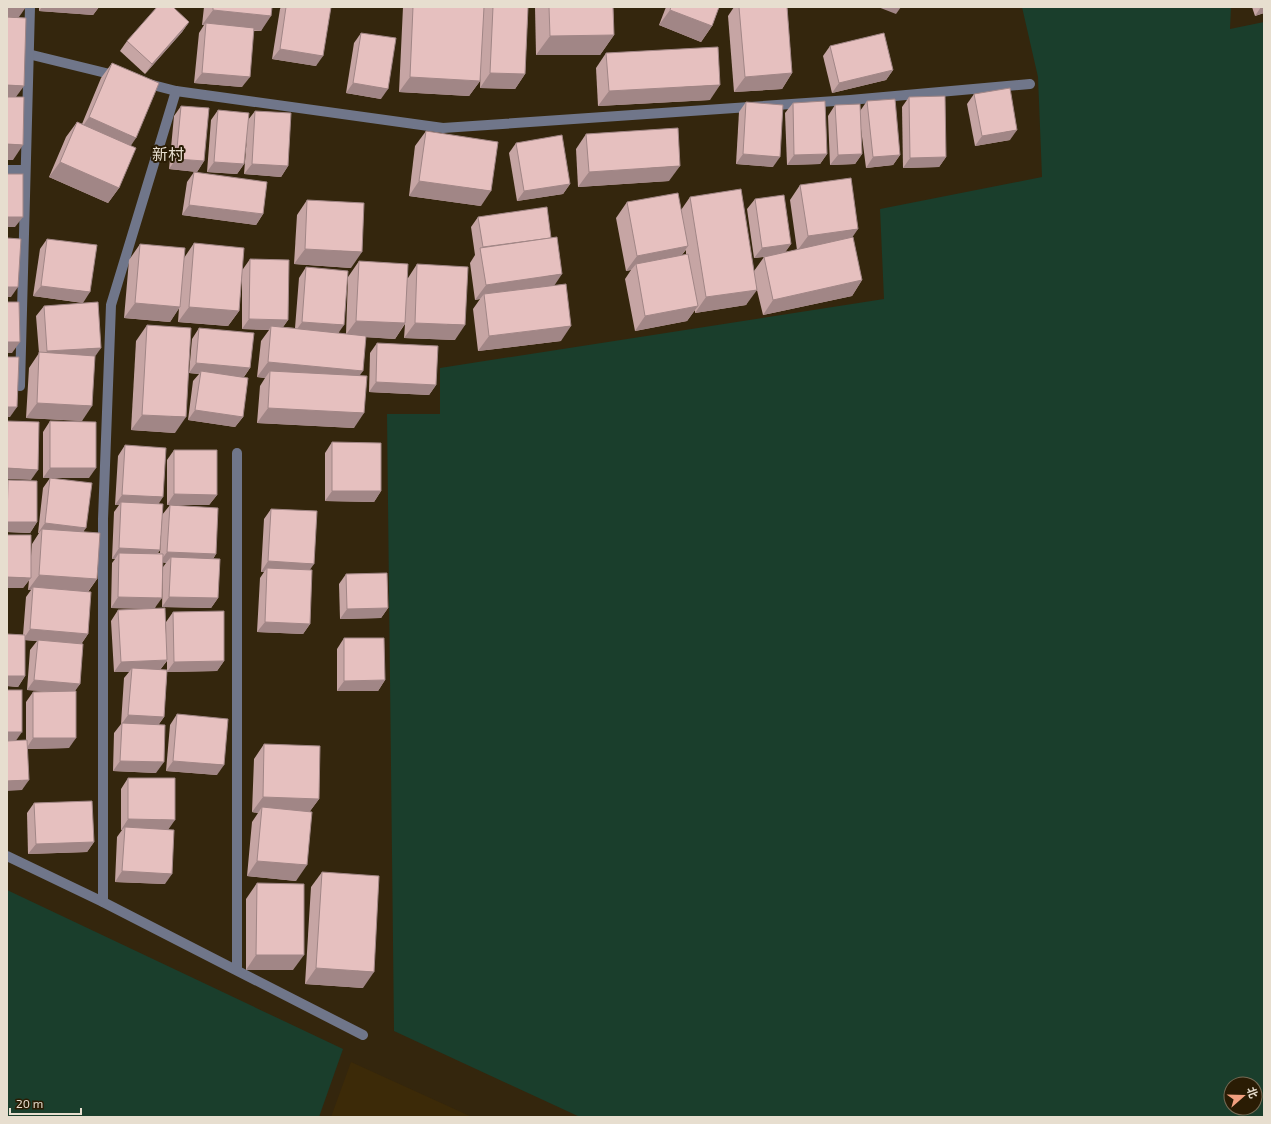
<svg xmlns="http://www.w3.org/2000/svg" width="1271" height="1124" viewBox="0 0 1271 1124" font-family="'Exo 2','Noto Sans SC',sans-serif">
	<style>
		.built { fill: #3c2a08 }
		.green { fill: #1a3e2c; fill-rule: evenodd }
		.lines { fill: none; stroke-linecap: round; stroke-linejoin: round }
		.minor { stroke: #70768a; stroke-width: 10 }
		.wall { fill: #c6a5a4; fill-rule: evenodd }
		.shaded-wall { fill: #a18686 }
		.building { fill: #e6c0bf; stroke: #a18686 }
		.labels { text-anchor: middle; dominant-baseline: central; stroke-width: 4; stroke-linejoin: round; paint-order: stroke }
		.quarter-label { font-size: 16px; fill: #e7decf; stroke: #2a1c04 }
	</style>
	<rect width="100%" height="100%" fill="#34260d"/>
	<polygon class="built" points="351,1062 472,1117 331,1117"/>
	<g class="green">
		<path d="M1022,7H1231L1230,29L1264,22V1117H580L394,1031L387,414H440V368L884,299L880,209L1042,177L1038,77ZM1231,1084H1255V1108H1231Z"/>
		<polygon points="7,890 343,1049 319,1117 7,1117"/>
	</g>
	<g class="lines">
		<g class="minor">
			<polyline points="28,54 118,76"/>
			<polyline points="145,83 176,91 443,128 850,100 1030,84"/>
			<polyline points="7,170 25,170"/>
			<polyline points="20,386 30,7"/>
			<polyline points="7,856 103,902 363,1035"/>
			<polyline points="103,902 103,519 111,305 176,91"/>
			<polyline points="237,970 237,453"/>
		</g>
	</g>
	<g class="wall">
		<polygon points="39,7 99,7 93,15 39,11"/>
		<polygon points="204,7 272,7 261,31 254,31 242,87 194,83 199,33 204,25 202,25"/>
		<polygon points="281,7 331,7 316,66 272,59 280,9"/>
		<polygon points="403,7 528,7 525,74 515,89 480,88 481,57 480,81 469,96 399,92"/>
		<polygon points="535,7 613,7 614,35 600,55 536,55"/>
		<polygon points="666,7 719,7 712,26 701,42 659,25"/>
		<polygon points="734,7 787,7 792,73 782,89 734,92 728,16"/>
		<polygon points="1252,7 1264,7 1264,13 1255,16"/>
		<polygon points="189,22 182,32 145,74 120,51 127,41"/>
		<polygon points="361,33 381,99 346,93 354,43"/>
		<polygon points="830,46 893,70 886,80 832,93 823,56"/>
		<polygon points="606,53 710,100 598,106 596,68"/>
		<polygon points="112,63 131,146 119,188 108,203 49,177 66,137 77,122 82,124 101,78"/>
		<polygon points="974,94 1010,140 975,146 967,104"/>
		<polygon points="909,97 946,157 939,167 903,168 902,107"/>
		<polygon points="867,101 900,155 893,165 866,168 860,121 862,154 855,164 830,165 828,116 835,105 860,111"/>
		<polygon points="746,102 773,167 736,164 739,112"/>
		<polygon points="793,103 827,154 820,164 787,165 785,113"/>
		<polygon points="181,106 204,161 197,172 169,169 174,116"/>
		<polygon points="218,110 248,120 255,111 288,166 281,177 244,174 247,136 244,164 237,174 207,172 211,120"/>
		<polygon points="426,131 481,206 409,196 415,146"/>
		<polygon points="586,134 669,181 578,187 576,149"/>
		<polygon points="516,143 570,184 563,194 517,201 509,153"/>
		<polygon points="194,172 263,214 256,225 182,215 187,182"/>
		<path d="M800,185L852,237L862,280L852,296L763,315L756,286L746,305L695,313V310L687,321L635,331L625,279L631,270L626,271L616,218L627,202L681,210L690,197L754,271L764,257L754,258L747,209L755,199L791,244L785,252L797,250L790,200ZM686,250V255L681,256Z"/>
		<polygon points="307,200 351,268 294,264 297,215"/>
		<polygon points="478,217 554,285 561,341 478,351 473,309 480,299 475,300 470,263 475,255 471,227"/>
		<polygon points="47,239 83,303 33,296 40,249"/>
		<polygon points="194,243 243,269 250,259 288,320 283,327 295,328 299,278 306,267 339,333 346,334 348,277 359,261 408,278 417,264 455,340 404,338 405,324 395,339 366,337 359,376 354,428 257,423 260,386 265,378 257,377 261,341 269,330 242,329 242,272 239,311 228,326 178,322 179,308 170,322 124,318 129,260 140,244 184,258"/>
		<polygon points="44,306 95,357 82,421 26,418 29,368 39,353 36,316"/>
		<polygon points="147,325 175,433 131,430 136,341"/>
		<polygon points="199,328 250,368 244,377 243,417 235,427 188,420 193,381 199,374 189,373 192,339"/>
		<polygon points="377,343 436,385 429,395 369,392 370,353"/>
		<polygon points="50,421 89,478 51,478 84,532 97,579 88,592 88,634 82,643 80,684 74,691 69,748 27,749 22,790 16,740 26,740 26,702 33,692 45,691 27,690 30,650 37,641 25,640 25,676 18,687 7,686 7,634 23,635 26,597 31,590 28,590 29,580 23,588 31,556 32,544 39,533 38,533 43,488 50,478 43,478 43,432"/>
		<polygon points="332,442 381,491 374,502 325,501 325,453"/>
		<path d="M125,445L159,504L160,550L158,553H160L162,515L170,505L216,554L213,559L218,598L211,608L162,607L163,567L166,563L162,562L155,609L166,642V622L173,612L224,661L217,671L167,672L164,717L159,724L156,773L113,771L114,733L121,724L124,678L129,672H114L111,621L118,610L153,609L111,608L112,563L115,559H112L114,512L119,505H115L118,456ZM167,661V670H160Z"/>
		<polygon points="174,450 217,495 209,505 167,505 167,460"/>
		<polygon points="8,480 37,522 30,533 7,532 7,482"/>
		<polygon points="271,509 310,570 310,624 303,634 257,632 260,578 264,572 261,572 264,519"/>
		<polygon points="346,574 388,608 381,618 340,619 339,584"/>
		<polygon points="344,638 385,680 378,691 337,691 337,649"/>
		<polygon points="177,714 217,775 166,771 170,725"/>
		<polygon points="264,744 319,799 310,811 296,881 247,876 252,822 258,813 252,812 254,759"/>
		<polygon points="128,778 168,829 165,884 115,882 117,837 122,830 121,830 121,789"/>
		<polygon points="34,803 94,842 87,852 28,854 27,813"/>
		<polygon points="322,872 363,988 305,984 311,887"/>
		<polygon points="257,883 293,970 246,970 246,899"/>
	</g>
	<g class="shaded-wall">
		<polygon points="7,7 26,7 19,17 7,17"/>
		<polygon points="42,7 99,7 93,15 39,11"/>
		<polygon points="878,7 901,7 896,14"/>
		<polygon points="1261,7 1264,7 1264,13 1255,16"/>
		<polygon points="213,10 271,16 261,31 206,26 206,23 204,25 202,25"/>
		<polygon points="670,10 712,26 701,42 659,25"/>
		<polygon points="189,22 182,32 145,74 152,64"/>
		<polygon points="614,35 600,55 536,55 550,36"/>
		<polygon points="280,49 323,56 316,66 272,59"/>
		<polygon points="893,70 886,80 832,93 839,83"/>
		<polygon points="202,73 250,77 242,87 194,83"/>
		<polygon points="490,73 525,74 515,89 480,88"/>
		<polygon points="792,73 782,89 734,92 745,77"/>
		<polygon points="410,77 480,81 469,96 399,92"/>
		<polygon points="353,83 388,89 381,99 346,93"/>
		<polygon points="7,85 24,86 13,101 7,101"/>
		<polygon points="720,85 710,100 598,106 609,91"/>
		<polygon points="89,117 136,138 126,153 78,133"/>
		<polygon points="1017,130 1010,140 975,146 982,136"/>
		<polygon points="7,144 23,145 13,160 7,160"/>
		<polygon points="743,154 780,157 773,167 736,164"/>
		<polygon points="827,154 820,164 787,165 794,155"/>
		<polygon points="862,154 855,164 830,165 838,155"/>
		<polygon points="900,155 893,165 866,168 873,157"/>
		<polygon points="946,157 939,167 903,168 910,158"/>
		<polygon points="176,159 204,161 197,172 169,169"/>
		<polygon points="60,162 119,188 108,203 49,177"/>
		<polygon points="214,162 244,164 237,174 207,172"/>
		<polygon points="252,164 288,166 281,177 244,174"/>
		<polygon points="680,166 669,181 578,187 589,172"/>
		<polygon points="419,181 491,191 481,206 409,196"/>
		<polygon points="570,184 563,194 517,201 524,191"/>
		<polygon points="189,205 263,214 256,225 182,215"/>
		<polygon points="7,217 23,217 15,227 7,227"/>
		<polygon points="858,229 847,245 797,251 808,236"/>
		<polygon points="791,244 784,254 754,258 762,248"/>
		<polygon points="688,246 677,262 636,264 631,270 626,271 637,256"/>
		<polygon points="305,249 362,252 351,268 294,264"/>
		<polygon points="562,274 552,289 484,294 480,299 475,300 486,285"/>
		<polygon points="862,280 852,296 763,315 773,300"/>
		<polygon points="41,286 90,292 83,303 33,296"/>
		<polygon points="7,287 18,287 11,297 7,297"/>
		<polygon points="757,290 746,305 695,313 706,297"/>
		<polygon points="135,303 180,307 170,322 124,318"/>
		<polygon points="698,306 687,321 635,331 645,316"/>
		<polygon points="189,307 239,311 228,326 178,322"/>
		<polygon points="249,319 288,320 281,330 271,326 269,330 242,329"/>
		<polygon points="356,321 405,323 395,339 345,336"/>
		<polygon points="302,322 344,325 337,335 295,332"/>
		<polygon points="415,323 465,325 455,340 404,338"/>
		<polygon points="571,326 561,341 478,351 489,336"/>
		<polygon points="7,342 20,342 12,353 7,353"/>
		<polygon points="101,348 94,358 40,362 47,351"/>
		<polygon points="268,362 363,371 352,386 270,371 265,378 257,377"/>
		<polygon points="196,363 250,368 243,378 201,371 199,374 189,373"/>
		<polygon points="376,382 436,385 429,395 369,392"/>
		<polygon points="37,403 92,406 82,421 26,418"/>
		<polygon points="7,407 17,407 10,417 7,417"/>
		<polygon points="268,408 364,413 354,428 257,423"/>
		<polygon points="195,410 243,417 235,427 188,420"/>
		<polygon points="142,415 186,417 175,433 131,430"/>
		<polygon points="7,468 38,470 31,480 7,479"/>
		<polygon points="50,468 96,468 89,478 43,478"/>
		<polygon points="332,491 381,491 374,502 325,501"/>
		<polygon points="174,494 217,495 209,505 167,505"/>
		<polygon points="122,495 163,497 156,508 121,502 119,505 115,505"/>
		<polygon points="7,522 37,522 30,533 7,532"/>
		<polygon points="45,523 86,528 79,538 42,529 39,533 38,533"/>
		<polygon points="119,548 160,550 153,560 119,553 115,559 112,559"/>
		<polygon points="167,552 216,554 209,565 171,557 166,563 160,562"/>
		<polygon points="268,561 314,564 307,574 267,568 264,572 261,572"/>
		<polygon points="39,575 97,579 86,594 33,587 31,590 28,590"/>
		<polygon points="7,577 31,578 23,588 7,588"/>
		<polygon points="118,597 162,598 154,609 111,608"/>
		<polygon points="169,597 218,598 211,608 162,607"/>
		<polygon points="388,608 381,618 340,619 347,609"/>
		<polygon points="265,622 310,624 303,634 257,632"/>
		<polygon points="30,629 88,634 81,644 38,640 37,641 23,640"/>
		<polygon points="167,660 160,670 132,668 129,672 114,672 121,662"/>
		<polygon points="224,661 217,671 167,672 174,662"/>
		<polygon points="7,676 25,676 18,687 7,686"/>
		<polygon points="34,680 80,684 73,694 27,690"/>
		<polygon points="385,680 378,691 337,691 344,681"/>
		<polygon points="128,715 164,717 156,728 121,725"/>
		<polygon points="7,732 22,732 15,742 7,742"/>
		<polygon points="33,738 76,738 69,748 26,749"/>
		<polygon points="120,761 164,762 156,773 113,771"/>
		<polygon points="173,761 224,765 217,775 166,771"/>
		<polygon points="29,780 22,790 7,791 7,781"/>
		<polygon points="263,797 319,799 308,814 262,807 258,813 252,812"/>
		<polygon points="128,819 175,820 168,830 125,827 122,830 121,830"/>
		<polygon points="94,842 87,852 28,854 36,844"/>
		<polygon points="257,861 307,865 296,881 247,876"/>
		<polygon points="122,871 172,874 165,884 115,882"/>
		<polygon points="256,955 304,955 293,970 246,970"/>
		<polygon points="316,968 374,972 363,988 305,984"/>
	</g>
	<g class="building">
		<polygon points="157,7 173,7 189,22 152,64 127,41"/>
		<polygon points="213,7 272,7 271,16 213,10"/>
		<polygon points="286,7 331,7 323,56 280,49"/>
		<polygon points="413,7 484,7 480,81 410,77"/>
		<polygon points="493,7 528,7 525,74 490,73"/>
		<polygon points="549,7 613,7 614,35 550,36"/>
		<polygon points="671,7 719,7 712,26 670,10"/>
		<polygon points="739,7 787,7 792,73 745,77"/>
		<polygon points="7,17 26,18 24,86 7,85"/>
		<polygon points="206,23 254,28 250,77 202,73"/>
		<polygon points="361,33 396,38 388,89 353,83"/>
		<polygon points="884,33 893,70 839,83 830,46"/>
		<polygon points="718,47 720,85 609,91 606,53"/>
		<polygon points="112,63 159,83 136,138 89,117"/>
		<polygon points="1010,88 1017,130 982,136 974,94"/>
		<polygon points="945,96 946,157 910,158 909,97"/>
		<polygon points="7,97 24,97 23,145 7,144"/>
		<polygon points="895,99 900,155 873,157 867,101"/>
		<polygon points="825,101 827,154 794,155 793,103"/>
		<polygon points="746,102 783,105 780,157 743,154"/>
		<polygon points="860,104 862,154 838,155 835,105"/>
		<polygon points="181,106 209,108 204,161 176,159"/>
		<polygon points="218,110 249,113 244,164 214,162"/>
		<polygon points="255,111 291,113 288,166 252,164"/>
		<polygon points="77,122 136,148 119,188 60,162"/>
		<polygon points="678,128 680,166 589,172 586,134"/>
		<polygon points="426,131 498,142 491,191 419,181"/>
		<polygon points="562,135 570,184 524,191 516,143"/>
		<polygon points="194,172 267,182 263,214 189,205"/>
		<rect x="7" y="174" width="16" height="43"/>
		<polygon points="851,178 858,229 808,236 800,185"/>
		<polygon points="741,189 757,290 706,297 690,197"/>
		<polygon points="678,193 688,246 637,256 627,202"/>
		<polygon points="784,195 791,244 762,248 755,199"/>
		<polygon points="307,200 364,203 362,252 305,249"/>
		<polygon points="547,207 551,238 483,247 478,217"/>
		<polygon points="557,237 562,274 486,285 480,248"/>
		<polygon points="853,237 862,280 773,300 764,257"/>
		<polygon points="7,238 21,239 18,287 7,287"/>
		<polygon points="47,239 97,245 90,292 41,286"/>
		<polygon points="194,243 244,248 239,311 189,307"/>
		<polygon points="140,244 185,248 180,307 135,303"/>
		<polygon points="688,254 698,306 645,316 636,264"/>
		<polygon points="250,259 289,260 288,320 249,319"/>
		<polygon points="359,261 408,264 405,323 356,321"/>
		<polygon points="417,264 468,267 465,325 415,323"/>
		<polygon points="306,267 348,271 344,325 302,322"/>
		<polygon points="566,284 571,326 489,336 484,294"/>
		<polygon points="7,302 19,302 20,342 7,342"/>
		<polygon points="98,302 101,348 47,351 44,306"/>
		<polygon points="147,325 191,328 186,417 142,415"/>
		<polygon points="271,326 366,336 363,371 268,362"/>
		<polygon points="199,328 254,333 250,368 196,363"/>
		<polygon points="377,343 438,346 436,385 376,382"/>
		<polygon points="39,352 95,356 92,406 37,403"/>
		<polygon points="7,357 19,357 17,407 7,407"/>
		<polygon points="201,371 248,378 243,417 195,410"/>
		<polygon points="270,371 367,376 364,413 268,408"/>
		<polygon points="7,421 39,422 38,470 7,468"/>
		<polygon points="50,421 96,422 96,468 50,468"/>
		<polygon points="332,442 381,443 381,491 332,491"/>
		<polygon points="125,445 166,448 163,497 122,495"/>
		<polygon points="174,450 217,450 217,495 174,494"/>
		<polygon points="50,478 92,483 86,528 45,523"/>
		<polygon points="8,480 37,481 37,522 7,522"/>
		<polygon points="121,502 163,504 160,550 119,548"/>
		<polygon points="170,505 218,508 216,554 167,552"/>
		<polygon points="271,509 317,511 314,564 268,561"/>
		<polygon points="42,529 100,533 97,579 39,575"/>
		<polygon points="7,535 31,535 31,578 7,577"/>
		<polygon points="119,553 163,554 162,598 118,597"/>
		<polygon points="171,557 220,559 218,598 169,597"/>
		<polygon points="267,568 312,570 310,624 265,622"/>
		<polygon points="387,573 388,608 347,609 346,574"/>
		<polygon points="33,587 91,592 88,634 30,629"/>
		<polygon points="165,608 167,660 121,662 118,610"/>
		<polygon points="224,611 224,661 174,662 173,612"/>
		<polygon points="7,634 25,635 25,676 7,676"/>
		<polygon points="344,638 384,638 385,680 344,681"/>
		<polygon points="38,640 83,644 80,684 34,680"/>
		<polygon points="132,668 167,670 164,717 128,715"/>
		<rect x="7" y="690" width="15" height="42"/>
		<polygon points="76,691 76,738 33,738 33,692"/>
		<polygon points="177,714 228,719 224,765 173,761"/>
		<polygon points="122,723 165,725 164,762 120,761"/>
		<polygon points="27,740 29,780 7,781 7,741"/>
		<polygon points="264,744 320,746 319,799 263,797"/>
		<polygon points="128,778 175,778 175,820 128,819"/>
		<polygon points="92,801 94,842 36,844 34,803"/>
		<polygon points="262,807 312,812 307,865 257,861"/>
		<polygon points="125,827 174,830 172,874 122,871"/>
		<polygon points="322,872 379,876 374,972 316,968"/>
		<polygon points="257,883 304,884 304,955 256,955"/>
	</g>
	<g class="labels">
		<g class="quarter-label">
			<text x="168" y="153">新村</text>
		</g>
	</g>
	<rect width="1271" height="1124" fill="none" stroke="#e7decf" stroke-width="16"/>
	<g transform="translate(1243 1096) rotate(70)"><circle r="19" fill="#2a1c04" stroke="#766a55"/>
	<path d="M0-3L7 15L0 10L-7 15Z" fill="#f2a07f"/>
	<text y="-6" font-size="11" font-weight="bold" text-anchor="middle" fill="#e7decf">北</text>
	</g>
	<path d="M10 1108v6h71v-6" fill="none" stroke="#e7decf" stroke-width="2"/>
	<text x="16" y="1108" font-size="12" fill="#e7decf" stroke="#2a1c04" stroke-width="3" paint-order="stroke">20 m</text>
</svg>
